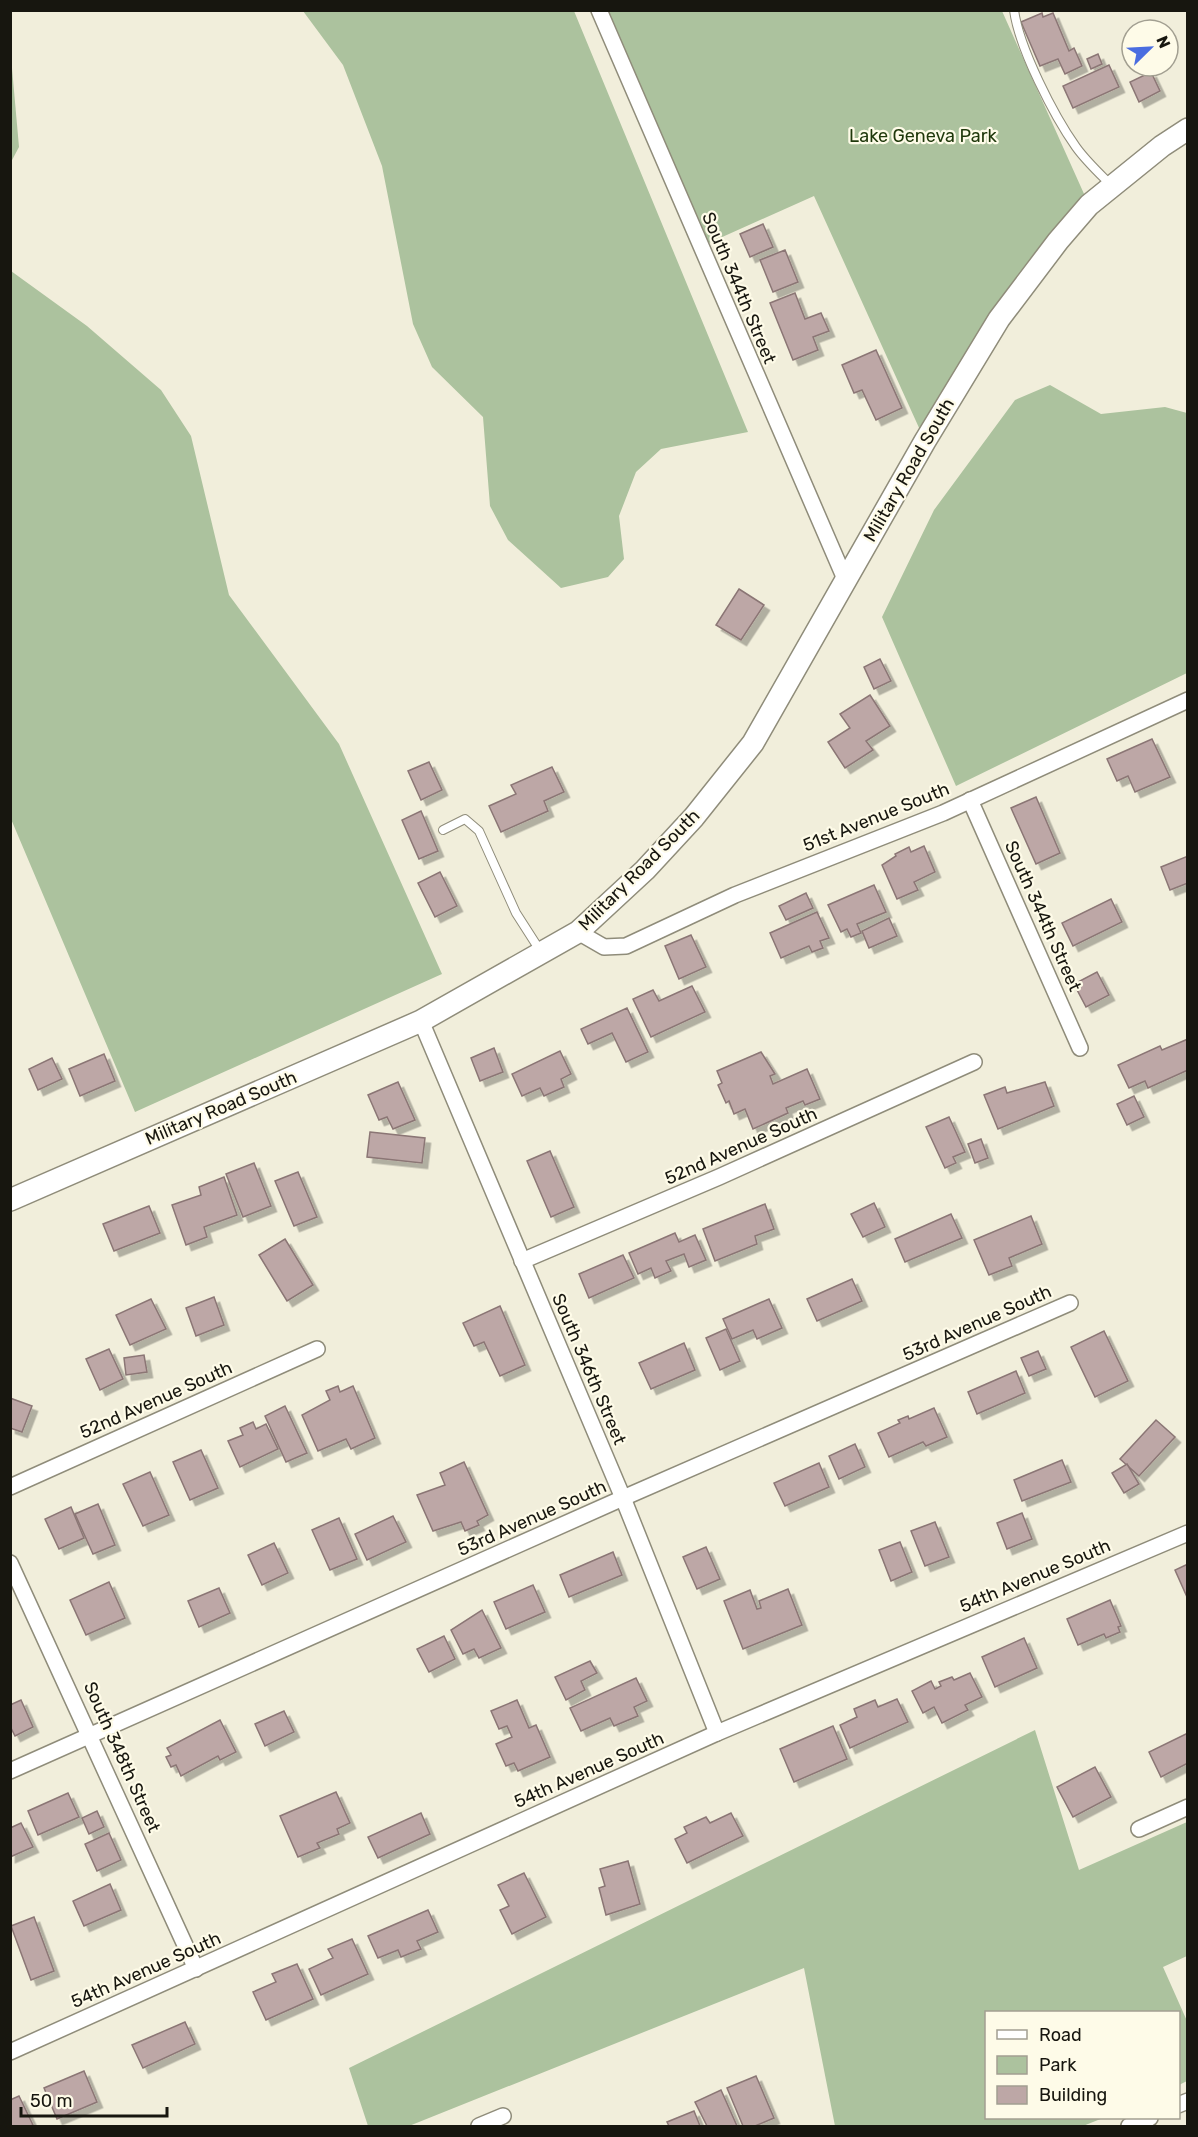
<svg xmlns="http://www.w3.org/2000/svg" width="1198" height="2137" viewBox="0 0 1198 2137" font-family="Rubik,sans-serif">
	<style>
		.green { fill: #acc29e }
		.building { fill: #bda7a6; stroke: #8b7675; stroke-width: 1.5; filter: url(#shadow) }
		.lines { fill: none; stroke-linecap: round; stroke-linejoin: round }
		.lane-casing { stroke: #8f8c7a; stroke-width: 10 }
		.street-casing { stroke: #8f8c7a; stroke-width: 18 }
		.secondary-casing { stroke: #8f8c7a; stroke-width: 24 }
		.lane { stroke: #fff; stroke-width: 8 }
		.street { stroke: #fff; stroke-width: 15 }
		.secondary { stroke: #fff; stroke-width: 21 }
		.labels { text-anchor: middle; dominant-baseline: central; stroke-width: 4.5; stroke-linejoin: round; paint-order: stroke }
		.park-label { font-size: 18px; fill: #1f380b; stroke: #fefbe8 }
		.street-label { font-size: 18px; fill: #17160f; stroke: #fefbe8 }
	</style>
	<defs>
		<filter id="shadow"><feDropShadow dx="5.5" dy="5.5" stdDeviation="0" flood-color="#0004"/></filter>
	</defs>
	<rect width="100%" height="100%" fill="#f1eedb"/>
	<g class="green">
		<polygon points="303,11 574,11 748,432 661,449 636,472 619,516 624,559 608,577 561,588 508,540 490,506 483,417 432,367 413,324 382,166 343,65"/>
		<polygon points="599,11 1002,11 1089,205 925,441 814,196 700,247"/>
		<polygon points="11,57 19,147 11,162"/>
		<polygon points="11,271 87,326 161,390 191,436 229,595 339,744 442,974 135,1112 11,819"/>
		<polygon points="1050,385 1101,414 1165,407 1187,413 1187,673 956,786 882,617 934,510 1015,400"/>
		<polygon points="1035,1730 1079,1870 1187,1822 1187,1956 1163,1967 1187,2021 1187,2081 1179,2085 1178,2012 986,2012 986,2118 1103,2118 1083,2126 835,2126 804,1968 409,2126 368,2126 349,2068"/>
	</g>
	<g class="building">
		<polygon points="1042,13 1043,17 1053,13 1069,51 1074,48 1082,66 1065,74 1058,59 1040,66 1021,22"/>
		<polygon points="1098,54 1102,64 1091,69 1087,59"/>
		<polygon points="1109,65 1119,87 1073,108 1063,86"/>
		<polygon points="1151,72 1160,91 1139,102 1130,82"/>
		<polygon points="763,224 773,247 750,257 740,234"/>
		<polygon points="785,250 798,282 773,292 760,260"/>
		<polygon points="795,293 805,319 821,313 829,331 813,337 818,350 793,360 770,303"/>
		<polygon points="876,350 902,408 876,420 862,390 854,393 842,365"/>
		<polygon points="739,589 764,605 741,640 716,625"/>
		<polygon points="880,659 891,681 874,689 864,667"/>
		<polygon points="870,695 890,726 866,741 873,750 845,768 828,742 850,728 840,714"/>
		<polygon points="1152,739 1170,777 1135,792 1128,776 1117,781 1107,759"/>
		<polygon points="429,762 442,790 421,800 408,771"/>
		<polygon points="552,767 564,792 544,801 548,811 501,832 489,806 516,794 511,785"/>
		<polygon points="1036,797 1060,853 1036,864 1011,808"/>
		<polygon points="421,811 438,851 419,859 402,820"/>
		<polygon points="924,846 935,872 914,882 918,890 897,899 882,865 896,856 895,854 909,847 911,852"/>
		<polygon points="1188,856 1188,883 1170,890 1161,867"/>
		<polygon points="440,872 457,906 435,917 418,883"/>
		<polygon points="874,885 886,912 857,924 861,933 851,937 847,929 841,932 828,905"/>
		<polygon points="806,893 813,908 786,920 779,906"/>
		<polygon points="1111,899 1122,922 1073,946 1062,923"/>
		<polygon points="817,912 829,938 820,941 823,948 812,952 809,946 781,958 770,933"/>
		<polygon points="889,918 897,936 869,948 862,931"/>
		<polygon points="691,935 706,967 679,979 665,946"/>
		<polygon points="1097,972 1109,995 1086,1007 1074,984"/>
		<polygon points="692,986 705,1012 651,1037 633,999 653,990 659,1001"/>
		<polygon points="627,1008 648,1052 626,1062 612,1033 588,1044 581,1029"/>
		<polygon points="1188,1039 1188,1070 1148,1088 1145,1081 1129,1088 1118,1065 1160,1046 1162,1050"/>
		<polygon points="494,1048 503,1072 480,1081 471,1058"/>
		<polygon points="560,1051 571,1074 561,1079 564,1087 544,1096 540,1088 522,1096 512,1074"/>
		<polygon points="761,1052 775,1074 770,1076 773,1084 807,1069 820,1099 805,1105 803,1101 786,1108 788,1113 753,1129 745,1109 734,1114 729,1101 726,1103 718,1085 722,1083 717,1071"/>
		<polygon points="104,1054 115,1081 80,1096 69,1069"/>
		<polygon points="52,1058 62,1079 38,1090 29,1069"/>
		<polygon points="398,1082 415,1120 393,1129 387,1117 379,1120 368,1095"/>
		<polygon points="1045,1082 1054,1106 998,1129 984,1095 1005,1087 1007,1093"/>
		<polygon points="1134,1096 1144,1117 1127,1125 1117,1104"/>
		<polygon points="949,1117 965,1152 953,1157 956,1163 945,1168 926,1127"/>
		<polygon points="370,1132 425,1138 422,1163 367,1157"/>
		<polygon points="981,1139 988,1158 975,1163 968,1144"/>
		<polygon points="550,1151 574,1207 551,1217 527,1161"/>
		<polygon points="254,1163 271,1206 243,1217 226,1174"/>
		<polygon points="298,1172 317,1217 294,1226 275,1181"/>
		<polygon points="224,1177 237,1215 204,1227 207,1237 186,1245 172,1205 201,1195 199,1187"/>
		<polygon points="874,1203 885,1227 863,1237 851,1214"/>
		<polygon points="765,1204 774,1229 755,1236 757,1244 715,1261 703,1229"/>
		<polygon points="149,1206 160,1233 114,1251 103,1224"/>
		<polygon points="951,1214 962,1238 905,1262 895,1239"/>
		<polygon points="1031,1216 1042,1244 1009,1258 1012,1266 989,1275 974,1240"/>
		<polygon points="675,1233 679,1242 695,1235 706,1260 689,1267 684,1254 666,1261 671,1271 655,1278 651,1268 638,1274 629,1253"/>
		<polygon points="285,1239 313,1285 287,1301 259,1255"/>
		<polygon points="623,1255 634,1278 589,1298 579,1274"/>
		<polygon points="852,1279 862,1301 817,1321 807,1299"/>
		<polygon points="214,1297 224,1325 196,1336 186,1308"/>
		<polygon points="151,1299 166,1329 130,1345 116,1315"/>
		<polygon points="769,1299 782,1328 757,1339 753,1330 732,1339 723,1319"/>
		<polygon points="500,1306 525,1365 500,1376 484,1342 474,1346 463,1323"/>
		<polygon points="726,1329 740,1361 720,1370 706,1338"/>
		<polygon points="1104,1331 1128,1381 1095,1397 1071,1347"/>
		<polygon points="684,1343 695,1370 651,1389 639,1363"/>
		<polygon points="109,1349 123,1379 100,1390 86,1359"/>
		<polygon points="1038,1351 1046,1369 1029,1376 1021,1358"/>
		<polygon points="144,1355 147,1372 126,1375 124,1358"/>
		<polygon points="1016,1371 1025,1393 977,1414 968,1392"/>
		<polygon points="338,1386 340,1392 353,1386 375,1438 351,1449 346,1439 318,1451 302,1415 330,1400 326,1391"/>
		<polygon points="10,1398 32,1406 22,1432 10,1428"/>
		<polygon points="285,1406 307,1453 286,1462 265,1416"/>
		<polygon points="934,1408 947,1437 926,1446 923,1442 889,1457 878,1433 900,1423 898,1420 908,1416 909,1419"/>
		<polygon points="1156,1420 1175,1437 1139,1476 1120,1459"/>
		<polygon points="253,1422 256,1429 266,1424 278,1449 240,1467 228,1441 243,1435 240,1428"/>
		<polygon points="855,1444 865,1467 839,1479 829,1456"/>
		<polygon points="201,1450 218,1488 190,1500 173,1462"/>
		<polygon points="1062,1460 1071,1482 1022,1501 1014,1480"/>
		<polygon points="464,1462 488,1515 477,1521 479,1525 465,1531 461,1522 433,1531 417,1495 445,1485 440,1473"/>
		<polygon points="819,1463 829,1487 785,1506 774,1483"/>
		<polygon points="1127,1464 1139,1484 1124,1493 1112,1473"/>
		<polygon points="150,1472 169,1515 143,1526 123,1484"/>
		<polygon points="98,1504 115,1545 93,1554 75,1514"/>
		<polygon points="71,1507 84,1538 59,1549 45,1519"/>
		<polygon points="1022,1513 1032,1539 1007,1549 997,1523"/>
		<polygon points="393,1516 406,1542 367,1560 355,1534"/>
		<polygon points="339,1518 357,1559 330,1570 312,1530"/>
		<polygon points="935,1522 949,1557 925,1566 911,1531"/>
		<polygon points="900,1542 912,1572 891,1581 879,1550"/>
		<polygon points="274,1543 288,1573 262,1585 248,1555"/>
		<polygon points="706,1547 720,1579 697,1589 683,1557"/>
		<polygon points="613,1552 622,1575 569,1597 560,1575"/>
		<polygon points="1188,1564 1188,1596 1187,1597 1175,1570"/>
		<polygon points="109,1582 125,1618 86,1635 70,1600"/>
		<polygon points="533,1585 545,1612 506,1629 494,1602"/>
		<polygon points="219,1588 230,1613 199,1627 188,1601"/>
		<polygon points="788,1589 802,1625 743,1649 724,1601 750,1590 757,1609 761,1608 759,1601"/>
		<polygon points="1110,1600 1121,1626 1118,1627 1120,1632 1106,1638 1104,1634 1078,1645 1067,1619"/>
		<polygon points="482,1610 501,1648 479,1658 474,1649 463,1654 451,1630"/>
		<polygon points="444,1636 455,1659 429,1672 417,1649"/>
		<polygon points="1024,1638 1037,1668 995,1687 982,1657"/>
		<polygon points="590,1661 597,1673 581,1681 585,1690 566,1700 555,1677"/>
		<polygon points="970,1673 982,1697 965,1705 968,1710 942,1723 934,1707 923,1713 912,1691 931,1681 935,1689 941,1686 939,1682 952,1677 954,1680"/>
		<polygon points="636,1678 647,1701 634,1707 638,1716 614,1726 610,1718 581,1731 570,1708"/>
		<polygon points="897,1699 908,1722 850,1748 840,1725 857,1717 854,1709 875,1700 878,1707"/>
		<polygon points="21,1700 33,1727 15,1736 10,1726 10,1705"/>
		<polygon points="517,1700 529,1728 536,1725 550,1757 518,1771 514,1763 506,1766 496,1744 512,1737 507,1726 499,1729 491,1711"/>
		<polygon points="284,1711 294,1732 265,1746 255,1724"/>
		<polygon points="220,1720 236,1752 220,1760 218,1756 181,1776 176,1765 171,1767 166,1757 171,1755 167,1748"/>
		<polygon points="833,1726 847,1759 794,1782 780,1749"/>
		<polygon points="1188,1733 1188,1763 1161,1777 1149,1752"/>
		<polygon points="1095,1767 1111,1797 1073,1817 1057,1787"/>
		<polygon points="336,1792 350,1823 337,1829 339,1834 317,1843 320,1848 298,1857 280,1816"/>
		<polygon points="68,1793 79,1817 38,1835 28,1811"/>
		<polygon points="97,1811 104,1827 89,1834 82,1818"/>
		<polygon points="421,1813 430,1834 378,1858 368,1837"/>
		<polygon points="731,1813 743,1836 687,1863 675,1839 687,1833 684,1827 706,1817 710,1823"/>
		<polygon points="21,1823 33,1847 10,1857 10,1828"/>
		<polygon points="109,1833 121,1860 97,1871 85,1844"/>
		<polygon points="628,1861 640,1904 606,1915 599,1888 605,1886 600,1869"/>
		<polygon points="524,1873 546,1917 512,1934 500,1910 509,1906 498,1885"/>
		<polygon points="110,1884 121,1910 84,1926 73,1901"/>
		<polygon points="428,1910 438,1932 417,1941 421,1949 401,1957 398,1950 378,1958 368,1936"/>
		<polygon points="34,1917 54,1971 31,1980 11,1926"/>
		<polygon points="352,1939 368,1974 321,1995 309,1969 333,1958 328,1949"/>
		<polygon points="297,1964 313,1999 266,2020 253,1992 276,1982 272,1974"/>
		<polygon points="185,2022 195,2044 143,2068 132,2045"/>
		<polygon points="84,2071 97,2102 57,2119 44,2088"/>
		<polygon points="756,2076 774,2118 755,2126 743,2126 727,2088"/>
		<polygon points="721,2090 737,2126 707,2126 695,2102"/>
		<polygon points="19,2096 33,2125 30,2126 10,2126 10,2100"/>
		<polygon points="694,2111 700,2126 669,2126 667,2122"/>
	</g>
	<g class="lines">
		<defs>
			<g id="lane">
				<path d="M1014,10C1019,48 1054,116 1076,147C1086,161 1099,173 1111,185"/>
				<polyline points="443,830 465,819 479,831 516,913 541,952"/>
			</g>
			<g id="street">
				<polyline points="599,10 845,579"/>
				<polyline points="970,800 1080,1048"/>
				<polyline points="578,932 604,947 626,946 735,895 943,813 1188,700"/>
				<polyline points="421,1021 623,1498 717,1733"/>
				<polyline points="522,1261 719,1177 974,1062"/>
				<polyline points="10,1487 317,1349"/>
				<polyline points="10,1563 196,1969"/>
				<polyline points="10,1771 623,1498 1070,1303"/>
				<polyline points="1139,1829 1188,1807"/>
				<polyline points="10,2052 717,1733 1188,1533"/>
				<polyline points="1178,2105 1188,2101"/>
				<polyline points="479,2126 503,2116"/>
				<polyline points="1129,2126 1150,2118"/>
			</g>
			<polyline id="secondary" points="10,1200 421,1021 578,932 645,870 694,817 753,743 925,441 999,319 1058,241 1089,205 1162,146 1188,129"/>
		</defs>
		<use href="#lane" class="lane-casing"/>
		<use href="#street" class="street-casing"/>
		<use href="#secondary" class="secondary-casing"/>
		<use href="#lane" class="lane"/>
		<use href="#street" class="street"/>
		<use href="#secondary" class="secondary"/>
	</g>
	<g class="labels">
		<g class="park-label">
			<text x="923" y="136">Lake Geneva Park</text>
		</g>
		<g class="street-label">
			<text transform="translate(739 288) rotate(67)">South 344th Street</text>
			<text transform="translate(909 470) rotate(-60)">Military Road South</text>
			<text transform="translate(876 817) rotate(-22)">51st Avenue South</text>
			<text transform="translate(639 870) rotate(-45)">Military Road South</text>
			<text transform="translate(1043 916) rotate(66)">South 344th Street</text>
			<text transform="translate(221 1108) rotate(-23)">Military Road South</text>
			<text transform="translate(741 1146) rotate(-24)">52nd Avenue South</text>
			<text transform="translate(977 1323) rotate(-24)">53rd Avenue South</text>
			<text transform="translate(589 1369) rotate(67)">South 346th Street</text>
			<text transform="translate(156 1400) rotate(-24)">52nd Avenue South</text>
			<text transform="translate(532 1518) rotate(-24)">53rd Avenue South</text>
			<text transform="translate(1035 1576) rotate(-23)">54th Avenue South</text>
			<text transform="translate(122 1757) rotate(66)">South 348th Street</text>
			<text transform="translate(589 1770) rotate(-24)">54th Avenue South</text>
			<text transform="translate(146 1970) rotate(-24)">54th Avenue South</text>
		</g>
	</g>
	<rect width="1198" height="2137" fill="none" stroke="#17160f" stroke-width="24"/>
	<rect x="985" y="2011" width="195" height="108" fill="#fefbe8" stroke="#a29f91" stroke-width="1.5"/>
	<rect x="997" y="2030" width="30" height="9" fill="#ffffff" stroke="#a29f91" stroke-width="1.5"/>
	<text x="1039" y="2041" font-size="18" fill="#17160f">Road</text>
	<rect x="997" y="2056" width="30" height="18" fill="#acc29e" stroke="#a29f91" stroke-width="1.5"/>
	<text x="1039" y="2071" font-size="18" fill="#17160f">Park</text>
	<rect x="997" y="2086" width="30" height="18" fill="#bda7a6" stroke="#a29f91" stroke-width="1.5"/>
	<text x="1039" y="2101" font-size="18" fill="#17160f">Building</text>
	<g transform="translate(1150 48) rotate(66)"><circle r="28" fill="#fefbe8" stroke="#a29f91" stroke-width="1.5"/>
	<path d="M0-4.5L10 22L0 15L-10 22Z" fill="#4a6de0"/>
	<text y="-9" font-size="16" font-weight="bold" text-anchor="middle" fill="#17160f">N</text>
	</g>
	<path d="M21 2107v9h146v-9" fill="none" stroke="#17160f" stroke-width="3"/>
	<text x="30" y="2107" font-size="18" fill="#17160f" stroke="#fefbe8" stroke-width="4.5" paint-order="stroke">50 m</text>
</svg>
